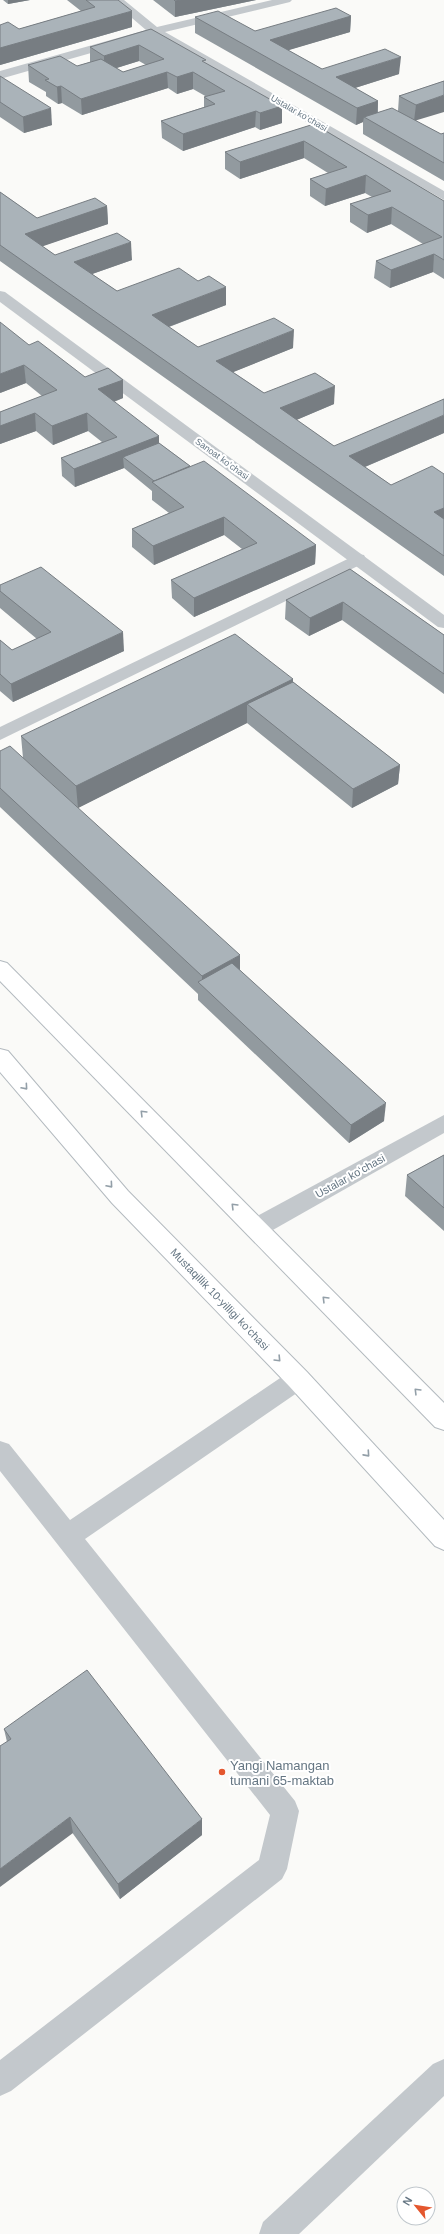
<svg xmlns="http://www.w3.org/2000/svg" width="444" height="2234" viewBox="0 0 444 2234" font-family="Helvetica,sans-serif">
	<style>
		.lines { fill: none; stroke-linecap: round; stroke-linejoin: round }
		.secondary-casing { stroke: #b3babf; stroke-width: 2 }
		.lane { fill: #c3c8cc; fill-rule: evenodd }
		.street { fill: #c3c8cc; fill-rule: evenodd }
		.secondary { fill: #fff; fill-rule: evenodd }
		.wall { fill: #929a9f; fill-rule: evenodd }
		.shaded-wall { fill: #777d82 }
		.building { fill: #aab3b9; stroke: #777d82 }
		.oneway { stroke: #939fa8 }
		.poi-dot { fill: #e4572e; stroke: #fff; stroke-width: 1.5 }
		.labels { text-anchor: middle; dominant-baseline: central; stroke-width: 4; stroke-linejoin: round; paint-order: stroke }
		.far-street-label { font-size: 9px; fill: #657683; stroke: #fff }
		.street-label { font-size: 11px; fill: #657683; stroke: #fff }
		.near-poi-label { font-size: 13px; fill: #657683; stroke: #fff; text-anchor: start }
	</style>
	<rect width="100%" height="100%" fill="#fafaf8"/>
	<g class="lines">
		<defs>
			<g id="secondary">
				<polygon points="0,961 7,963 444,1403 444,1430 435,1427 0,981"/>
				<polygon points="0,1049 8,1051 128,1191 307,1372 444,1520 444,1550 435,1546 289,1386 112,1203 0,1072"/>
			</g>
		</defs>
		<use href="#secondary" class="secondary-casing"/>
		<g class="lane">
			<polygon points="358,554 364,555 366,559 364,563 0,740 0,727"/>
			<polygon points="298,1369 307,1372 310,1379 307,1386 85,1539 295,1801 299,1811 287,1869 282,1879 11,2091 0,2096 0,2060 259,1860 270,1815 0,1471 0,1441 9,1444 70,1520 289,1372"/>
		</g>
		<g class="street">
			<polygon points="111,0 124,0 157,27 272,0 292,0 290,2 165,32 444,191 444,200 154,35 0,79 0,71 146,30"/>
			<polygon points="0,291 5,292 444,615 444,628 438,627 0,302"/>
			<polygon points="444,1115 444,1133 264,1235 256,1237 248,1235 244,1228 248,1221"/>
			<polygon points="444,2059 444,2096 299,2234 259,2234 263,2222 433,2064"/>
		</g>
		<use href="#secondary" class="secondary"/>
	</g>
	<g class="wall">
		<polygon points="3,0 30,0 8,4"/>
		<polygon points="67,0 118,0 132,27 0,65 0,25 19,29 81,11"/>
		<polygon points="153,0 256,0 175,17"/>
		<polygon points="351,16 350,32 288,50 322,69 399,74 355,88 378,101 378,112 398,111 399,96 444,81 416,121 441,134 444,133 444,181 363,134 363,122 356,125 195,33 195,17 255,31"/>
		<path d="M151,29L206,64L282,106V123L260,130L255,127L183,151L162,138L161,121L204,107V97H207L193,89L177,94L168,88L82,115L62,103L58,104L46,96V92L29,82L28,65L77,66L90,62V47ZM139,61L146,65L123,72L116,68Z"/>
		<polygon points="0,76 52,125 24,133 0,117"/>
		<polygon points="314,124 444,201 444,279 433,272 390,288 374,278 376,261 423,244 391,224 367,233 350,222 350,204 372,197 365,193 325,206 310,196 310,179 328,173 304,158 240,179 225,169 225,152"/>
		<polygon points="0,192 37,218 107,206 108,224 42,246 55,255 132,260 92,274 117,291 226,305 169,327 198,347 293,348 233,372 264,393 334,404 296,420 334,446 444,433 365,467 391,485 444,474 444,576 0,261"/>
		<polygon points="29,345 85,377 123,380 123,398 114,402 159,443 190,466 316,545 315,564 194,617 172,598 171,580 242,549 224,535 154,565 132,547 132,529 169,513 152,500 152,491 124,468 75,487 62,476 61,458 102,442 88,431 53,445 36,431 0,444 0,412 42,396 26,383 0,393"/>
		<polygon points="350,569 444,635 444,694 342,620 309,636 285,619 286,600"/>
		<polygon points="0,585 124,651 13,702 0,691 0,640 12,650 37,639 0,608"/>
		<polygon points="293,679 293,682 400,765 398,784 352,808 247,723 78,808 23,758 21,736"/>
		<polygon points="0,751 240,970 384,1121 349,1143 198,1000 198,994 0,807"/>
		<polygon points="444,1155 444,1231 405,1196 407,1175"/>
		<polygon points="4,1729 202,1835 120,1899 7,1742"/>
	</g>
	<g class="shaded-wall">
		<polygon points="8,0 30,0 8,4"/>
		<polygon points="181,0 256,0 175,17 175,1"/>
		<polygon points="132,11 132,27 0,65 0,48"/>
		<polygon points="351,16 350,32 269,56 270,40"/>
		<polygon points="139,45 139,61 104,72 104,56"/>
		<polygon points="401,57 399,74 336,94 336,77"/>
		<polygon points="167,72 168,88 82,115 81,99"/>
		<polygon points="193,72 193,89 177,94 177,77"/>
		<polygon points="61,86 62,103 58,104 57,87"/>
		<polygon points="444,95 444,112 414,121 416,105"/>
		<polygon points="378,101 377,118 364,117 363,122 356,125 357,108"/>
		<polygon points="282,106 282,123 260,130 260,113"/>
		<polygon points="51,108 52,125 24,133 23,117"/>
		<polygon points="256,111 255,127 183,151 183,134"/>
		<polygon points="304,141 304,158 240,179 240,162"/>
		<polygon points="366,175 365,193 325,206 326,189"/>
		<polygon points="107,206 108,224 26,252 25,234"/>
		<polygon points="392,207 391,224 367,233 368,215"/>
		<polygon points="131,242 132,260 75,280 74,262"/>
		<polygon points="434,254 433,272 390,288 391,270"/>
		<polygon points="226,287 226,305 152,333 152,315"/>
		<polygon points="294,330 293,348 216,379 216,361"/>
		<polygon points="24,365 26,383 0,393 0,374"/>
		<polygon points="123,380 123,398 99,407 98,389"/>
		<polygon points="335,386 334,404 280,427 280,408"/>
		<polygon points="35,413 36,431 0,444 0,426"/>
		<polygon points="87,413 88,431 53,445 52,426"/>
		<polygon points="444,415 444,433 348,474 349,456"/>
		<polygon points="159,436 159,454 123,457 124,468 75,487 74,469"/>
		<polygon points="444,508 444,525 434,512"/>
		<polygon points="224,517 224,535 154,565 153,546"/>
		<polygon points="316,545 315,564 194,617 194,598"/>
		<polygon points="343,602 342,620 309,636 310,618"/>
		<polygon points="123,632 124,651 13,702 11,684"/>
		<polygon points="293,679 292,700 247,704 247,723 78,808 76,786"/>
		<polygon points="400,765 398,784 352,808 353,789"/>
		<polygon points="240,955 240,976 202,986 202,976"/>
		<polygon points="386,1103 384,1121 349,1143 351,1125"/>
		<polygon points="70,1817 73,1833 0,1887 0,1869"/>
		<polygon points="202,1819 202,1835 120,1899 118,1884"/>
	</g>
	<g class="building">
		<polygon points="86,0 118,0 132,11 0,48 0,25 8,22 19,29 95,7"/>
		<polygon points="174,0 181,0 175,1"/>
		<polygon points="336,8 351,16 270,40 322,69 385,49 401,57 336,77 378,101 357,108 195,17 218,11 255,31"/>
		<polygon points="151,29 206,60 202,61 282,106 260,113 256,111 183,134 161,121 215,104 204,97 225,91 193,72 177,77 167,72 81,99 61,86 57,87 45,80 49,79 28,65 60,56 77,66 101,59 123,72 164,59 139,45 104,56 90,47"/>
		<polygon points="0,76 51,108 23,117 0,102"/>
		<polygon points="444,81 444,95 416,105 399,96"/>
		<polygon points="392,108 441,134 444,133 444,163 364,117"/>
		<polygon points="314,124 444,201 444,260 434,254 391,270 376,261 442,237 392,207 368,215 350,204 391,191 366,175 326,189 310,179 347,167 304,141 240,162 225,152"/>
		<polygon points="0,192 37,218 95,198 107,206 25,234 55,255 117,233 131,242 74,262 117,291 179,268 198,281 209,276 226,287 152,315 198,347 274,318 294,330 216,361 264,393 315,373 335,386 280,408 334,446 444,399 444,415 349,456 391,485 432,466 444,474 444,508 434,512 444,519 444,556 0,245"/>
		<polygon points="0,322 29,345 38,341 85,377 108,368 123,380 98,389 159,436 74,469 61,458 117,437 87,413 52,426 35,413 0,426 0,412 57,390 24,365 0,374"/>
		<polygon points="159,443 190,466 154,481 123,457"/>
		<polygon points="204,461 316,545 194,598 171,580 257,543 224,517 153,546 132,529 184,507 152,482"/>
		<polygon points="41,567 123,632 11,684 0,674 0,640 12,650 51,632 0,591 0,585"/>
		<polygon points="350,569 444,635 444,674 343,602 310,618 286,600"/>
		<polygon points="235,634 293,679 76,786 21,736"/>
		<polygon points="293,682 400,765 353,789 247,704"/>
		<polygon points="10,746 240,955 202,976 0,788 0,751"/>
		<polygon points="232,963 386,1103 351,1125 198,982"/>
		<polygon points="444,1155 444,1208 407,1175"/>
		<polygon points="87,1670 202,1819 118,1884 70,1817 0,1869 0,1746 11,1739 4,1729"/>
	</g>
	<defs><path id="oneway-chevron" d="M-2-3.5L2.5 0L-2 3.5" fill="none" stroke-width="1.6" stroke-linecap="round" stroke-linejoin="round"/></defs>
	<g class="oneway">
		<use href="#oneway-chevron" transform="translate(25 1087) rotate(49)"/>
		<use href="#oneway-chevron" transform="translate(143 1113) rotate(-135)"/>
		<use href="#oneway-chevron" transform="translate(110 1185) rotate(49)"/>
		<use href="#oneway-chevron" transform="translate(234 1206) rotate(-135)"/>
		<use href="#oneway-chevron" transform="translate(325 1299) rotate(-135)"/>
		<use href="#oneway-chevron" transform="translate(278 1359) rotate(46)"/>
		<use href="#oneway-chevron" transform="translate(417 1391) rotate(-135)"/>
		<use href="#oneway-chevron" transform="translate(367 1454) rotate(48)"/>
	</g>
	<circle class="poi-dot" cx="222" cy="1772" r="4"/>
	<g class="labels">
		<g class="far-street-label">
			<text transform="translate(299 113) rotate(30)">Ustalar koʻchasi</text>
			<text transform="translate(222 459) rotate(36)">Sanoat koʻchasi</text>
		</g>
		<g class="street-label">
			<text transform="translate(350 1176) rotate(-29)">Ustalar koʻchasi</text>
			<text transform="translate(220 1299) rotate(46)">Mustaqillik 10-yilligi ko'chasi</text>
		</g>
		<g class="near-poi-label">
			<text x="230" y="1765">Yangi Namangan<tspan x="230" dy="15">tumani 65-maktab</tspan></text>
		</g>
	</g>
	<g transform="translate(416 2206) rotate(300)"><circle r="19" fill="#ffffff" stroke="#c1c8cd"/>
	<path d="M0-3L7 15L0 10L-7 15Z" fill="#e4572e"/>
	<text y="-6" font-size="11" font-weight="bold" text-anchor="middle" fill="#657683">N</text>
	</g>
</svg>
